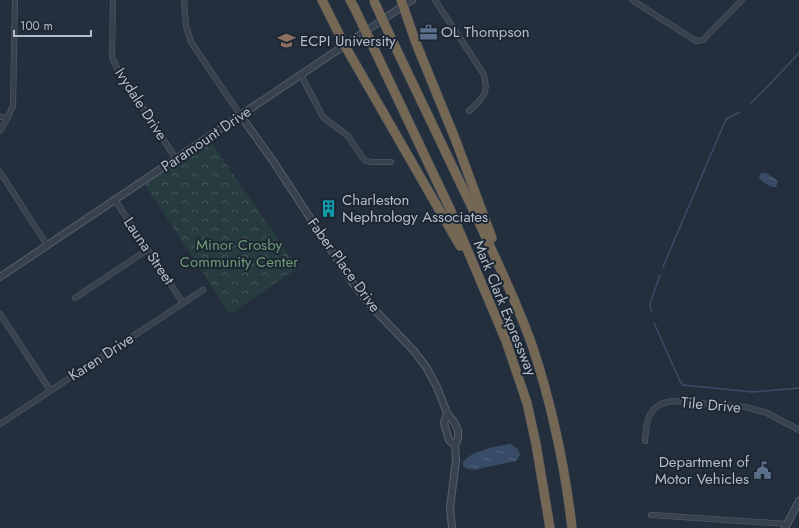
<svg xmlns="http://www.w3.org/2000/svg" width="799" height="528" viewBox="0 0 799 528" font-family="Jost,sans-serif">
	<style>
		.park { fill: url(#park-crowns) }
		.water { fill: url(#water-ripples) }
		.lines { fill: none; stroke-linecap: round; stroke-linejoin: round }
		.stream { stroke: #394c67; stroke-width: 1.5 }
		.minor-casing { stroke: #565f6c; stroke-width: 6 }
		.tertiary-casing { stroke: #565f6c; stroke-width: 8 }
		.motorway-casing { stroke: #434c59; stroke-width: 10 }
		.minor { stroke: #38414e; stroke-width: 5 }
		.tertiary { stroke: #38414e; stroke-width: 6 }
		.motorway { stroke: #746855; stroke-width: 9 }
		.motorway-bridge-casing { stroke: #434c59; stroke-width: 10; stroke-linecap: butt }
		.motorway-bridge { stroke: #746855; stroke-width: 9 }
		.labels { text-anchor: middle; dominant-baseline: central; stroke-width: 4; stroke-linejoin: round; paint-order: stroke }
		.poi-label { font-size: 15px; fill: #b4bcc9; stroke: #1d2633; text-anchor: start }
		.street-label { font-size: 15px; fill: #b4bcc9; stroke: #1d2633 }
		.park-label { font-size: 15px; fill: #6b9a76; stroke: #1d2633 }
	</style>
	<defs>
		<pattern id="park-crowns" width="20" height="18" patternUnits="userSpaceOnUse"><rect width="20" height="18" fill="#263c3f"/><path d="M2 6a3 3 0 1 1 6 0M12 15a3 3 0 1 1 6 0" fill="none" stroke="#435659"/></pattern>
		<pattern id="water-ripples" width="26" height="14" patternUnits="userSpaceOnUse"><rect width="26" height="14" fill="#394c67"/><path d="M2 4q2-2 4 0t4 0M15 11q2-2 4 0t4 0" fill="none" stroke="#53647b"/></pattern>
	</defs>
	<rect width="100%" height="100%" fill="#242f3e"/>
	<polygon class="park" points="208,138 298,268 230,314 143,182"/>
	<g class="water">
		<path d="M761,173H766L778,181L776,187C771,187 762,183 759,177Z"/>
		<path d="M510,444L518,449L520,455L516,461C508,463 499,464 491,466C480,468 473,473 463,466C461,453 500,445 510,444Z"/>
	</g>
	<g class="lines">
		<g class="stream">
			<polyline points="751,103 770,84 799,53"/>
			<polyline points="663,267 726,119 740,112"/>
			<polyline points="651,311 650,304 660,275"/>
			<polyline points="654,323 680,381 683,385 753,392 799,388"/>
		</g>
		<defs>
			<g id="minor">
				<polyline points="113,0 112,57 117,68 176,159"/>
				<polyline points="184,0 186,26 191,42 241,116"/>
				<path d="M435,0L483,73C490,92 483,98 469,111"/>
				<polyline points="632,0 696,41 703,40 742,0"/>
				<polyline points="301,75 323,117 348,136 362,157 366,161 371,162 391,162"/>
				<polyline points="0,117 8,117"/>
				<polyline points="0,131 8,117 13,106 15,0"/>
				<polyline points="0,172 47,245"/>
				<polyline points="115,200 183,303"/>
				<polyline points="75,298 147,250"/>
				<polyline points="0,314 50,390"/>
				<polyline points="0,424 203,290"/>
				<path d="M645,441C646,419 649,404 673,401L745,407L767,413L799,430"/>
				<polyline points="651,515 787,524"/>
			</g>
			<g id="tertiary">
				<polyline points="241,116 273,161 352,282 369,304 414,351 426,367 437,387 447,413 454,422 458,430 458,438 455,446 456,460 450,508 452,528"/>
				<polyline points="0,277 412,0"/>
				<polyline points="447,413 444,423 449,440 455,446"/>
				<polyline points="785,528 799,501"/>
			</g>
			<g id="motorway">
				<polyline points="322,0 345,46 460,246"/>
				<polyline points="350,0 355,9"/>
				<polyline points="401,0 416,43 456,141 492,238"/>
				<path d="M392,40C421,100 449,160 478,220C497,262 518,304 533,348C552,406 565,467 572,528"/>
				<polyline points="376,53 450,209 506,341 527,403 536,444 550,528"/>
			</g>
		</defs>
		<use href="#minor" class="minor-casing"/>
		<use href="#tertiary" class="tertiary-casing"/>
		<use href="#motorway" class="motorway-casing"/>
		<use href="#minor" class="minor"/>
		<use href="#tertiary" class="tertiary"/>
		<use href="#motorway" class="motorway"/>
		<defs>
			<g id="motorway-bridge">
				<polyline points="374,1 392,40"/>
				<polyline points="355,9 376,53"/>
			</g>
		</defs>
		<use href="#motorway-bridge" class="motorway-bridge-casing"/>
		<use href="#motorway-bridge" class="motorway-bridge"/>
	</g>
	<defs>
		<symbol id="office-bare" viewBox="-9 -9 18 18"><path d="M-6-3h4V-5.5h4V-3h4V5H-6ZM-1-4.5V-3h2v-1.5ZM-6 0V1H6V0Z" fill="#5c6f8a" stroke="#1d2633" stroke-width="2.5" paint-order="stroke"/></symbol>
		<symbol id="university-bare" viewBox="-9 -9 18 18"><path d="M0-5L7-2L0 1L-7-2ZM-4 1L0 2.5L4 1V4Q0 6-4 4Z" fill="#8d6e63" stroke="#1d2633" stroke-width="2.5" paint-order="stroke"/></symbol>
		<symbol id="building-bare" viewBox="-9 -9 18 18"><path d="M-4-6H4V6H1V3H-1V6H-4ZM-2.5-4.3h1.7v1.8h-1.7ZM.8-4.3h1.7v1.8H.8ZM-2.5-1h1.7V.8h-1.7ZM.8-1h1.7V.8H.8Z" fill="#0f9aa8" stroke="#1d2633" stroke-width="2.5" paint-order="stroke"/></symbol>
		<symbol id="civic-bare" viewBox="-9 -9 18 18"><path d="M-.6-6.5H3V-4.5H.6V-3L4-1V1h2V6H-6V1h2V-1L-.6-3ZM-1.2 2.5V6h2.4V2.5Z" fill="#5c6f8a" stroke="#1d2633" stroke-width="2.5" paint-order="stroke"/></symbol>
	</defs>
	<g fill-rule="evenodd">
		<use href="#office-bare" x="416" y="20" width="25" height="25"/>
		<use href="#university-bare" x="274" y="28" width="25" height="25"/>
		<use href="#building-bare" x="316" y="196" width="25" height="25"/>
		<use href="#civic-bare" x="750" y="458" width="25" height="25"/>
	</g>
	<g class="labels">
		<g class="poi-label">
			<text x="441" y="32">OL Thompson</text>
			<text x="300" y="41">ECPI University</text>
			<text x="342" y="200">Charleston<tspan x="342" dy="17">Nephrology Associates</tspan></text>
			<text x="749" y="462" text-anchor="end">Department of<tspan x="749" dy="17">Motor Vehicles</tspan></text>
		</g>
		<g class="street-label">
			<text transform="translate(141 104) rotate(57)">Ivydale Drive</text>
			<text transform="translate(206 139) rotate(-34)">Paramount Drive</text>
			<text transform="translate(149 251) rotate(56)">Launa Street</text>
			<text transform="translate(344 265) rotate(54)">Faber Place Drive</text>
			<text transform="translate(505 308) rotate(68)">Mark Clark Expressway</text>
			<text transform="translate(101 357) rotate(-33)">Karen Drive</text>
			<text transform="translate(711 405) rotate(5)">Tile Drive</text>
		</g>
		<g class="park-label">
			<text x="239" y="245">Minor Crosby<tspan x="239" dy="17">Community Center</tspan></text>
		</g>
	</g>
	<path d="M14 30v6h77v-6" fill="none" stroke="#b4bcc9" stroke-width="2"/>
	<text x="20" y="30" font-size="12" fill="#b4bcc9" stroke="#1d2633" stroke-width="3" paint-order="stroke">100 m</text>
</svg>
